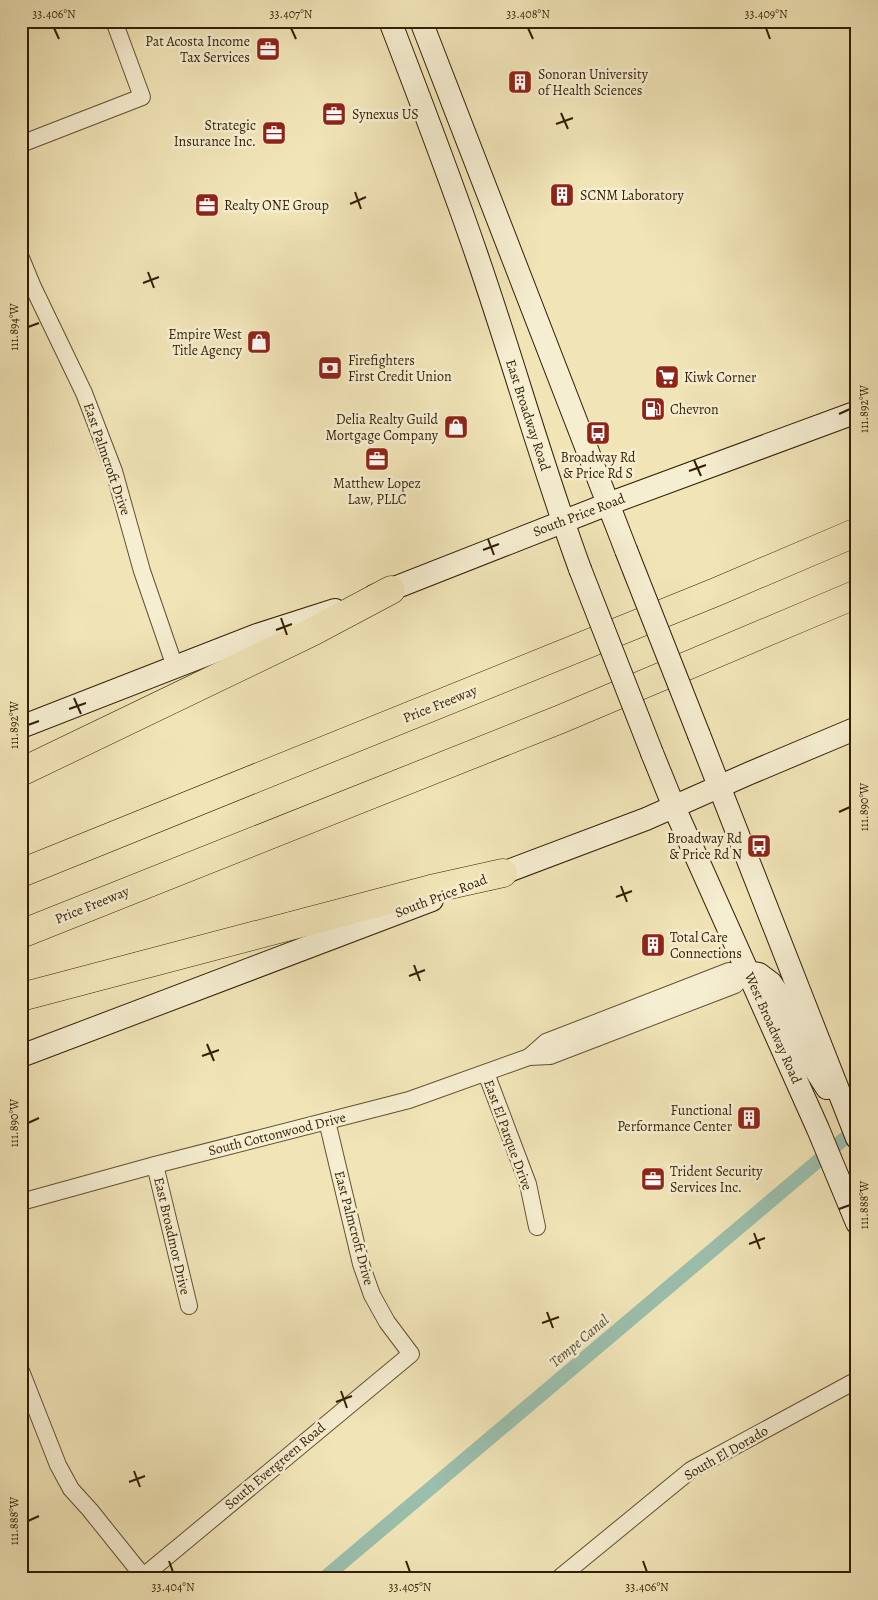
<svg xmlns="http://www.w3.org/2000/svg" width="878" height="1600" viewBox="0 0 878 1600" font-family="Alegreya,serif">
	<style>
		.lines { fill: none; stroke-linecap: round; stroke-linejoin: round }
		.canal { stroke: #9bbfad; stroke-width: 14 }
		.minor-casing { stroke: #625031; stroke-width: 18 }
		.secondary-casing { stroke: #331f04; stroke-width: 24 }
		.motorway-casing { stroke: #331f04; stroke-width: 29 }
		.minor { stroke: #f6eed1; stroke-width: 16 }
		.secondary { stroke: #f6eed1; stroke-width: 22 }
		.motorway { stroke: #f1e5b8; stroke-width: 28 }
		.secondary-bridge-casing { stroke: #331f04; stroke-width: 24; stroke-linecap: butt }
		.secondary-bridge { stroke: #f6eed1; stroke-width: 22 }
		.ticks { fill: none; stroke: #331f04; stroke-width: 2 }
		.labels { text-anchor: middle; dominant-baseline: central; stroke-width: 5; stroke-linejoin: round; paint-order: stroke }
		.poi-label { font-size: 14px; fill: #331f04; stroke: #f6eed1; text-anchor: start }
		.street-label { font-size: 14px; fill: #331f04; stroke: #f6eed1 }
		.water-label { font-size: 15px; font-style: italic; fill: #524f37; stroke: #f6eed1 }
		.neatline { fill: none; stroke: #331f04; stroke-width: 2 }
		.ticks-label { font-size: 12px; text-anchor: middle; fill: #331f04 }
	</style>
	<rect width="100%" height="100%" fill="#f1e5b8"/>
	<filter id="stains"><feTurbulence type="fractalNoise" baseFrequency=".004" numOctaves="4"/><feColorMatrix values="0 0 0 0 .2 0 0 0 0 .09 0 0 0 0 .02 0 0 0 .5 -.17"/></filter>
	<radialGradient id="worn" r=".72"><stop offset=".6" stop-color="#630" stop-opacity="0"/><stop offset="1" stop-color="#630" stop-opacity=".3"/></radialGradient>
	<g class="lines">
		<polyline class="canal" points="323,1579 857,1128"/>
		<defs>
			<g id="minor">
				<polyline points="21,144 142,97 114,21"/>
				<polyline points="21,258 33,287 84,393 114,471 142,571 175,667"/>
				<polyline points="529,1057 546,1042 729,971 748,972"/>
				<polyline points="486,1073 528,1184 537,1227"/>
				<polyline points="155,1165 189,1306"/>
				<polyline points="21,1202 155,1165 409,1100 529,1057 550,1056 735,985 748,972"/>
				<polyline points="21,1371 58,1465 71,1489 90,1510 143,1576"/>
				<polyline points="140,1579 411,1354 387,1322 372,1295 361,1264 327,1121"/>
				<polyline points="558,1579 691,1470 857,1380"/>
			</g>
			<g id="secondary">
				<path d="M390,21C420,99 450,177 477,256C513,360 542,466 580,569"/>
				<polyline points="421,21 626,550"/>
				<polyline points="374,596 608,504 857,412"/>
				<polyline points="21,727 257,635 335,610"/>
				<polyline points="699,735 857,1138"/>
				<polyline points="652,753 674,807 818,1129 857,1223"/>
				<polyline points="487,879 646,819 750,773 857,728"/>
				<polyline points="748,972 759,974 771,983 779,995 809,1060 827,1088"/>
				<polyline points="21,1056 432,900"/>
			</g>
			<g id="motorway">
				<polyline points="21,772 312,632 391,590"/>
				<polyline points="21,873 716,592 857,532"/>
				<polyline points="21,934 561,719 857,594"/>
				<polyline points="21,997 431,889 503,873"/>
			</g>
		</defs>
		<use href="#minor" class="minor-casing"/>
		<use href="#secondary" class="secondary-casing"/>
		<use href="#motorway" class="motorway-casing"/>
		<use href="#minor" class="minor"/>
		<use href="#secondary" class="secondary"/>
		<use href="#motorway" class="motorway"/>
		<defs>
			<g id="secondary-bridge">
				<polyline points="626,550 699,735"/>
				<polyline points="580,569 652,753"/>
			</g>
		</defs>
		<use href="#secondary-bridge" class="secondary-bridge-casing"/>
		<use href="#secondary-bridge" class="secondary-bridge"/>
	</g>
	<path class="ticks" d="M54,28L59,39M291,28L296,39M528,28L533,39M766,28L770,39M561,113L568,129M556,124L573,118M355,192L361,209M350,204L366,197M148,272L154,288M143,283L159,277M28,327L39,323M839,414L850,409M694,460L701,476M689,471L706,465M488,539L494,555M483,550L499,544M281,618L287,635M276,630L292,624M74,698L81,714M69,709L86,703M28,725L39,721M839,812L850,807M621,886L627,902M616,897L632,891M414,965L420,981M409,976L425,970M207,1044L214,1061M202,1056L219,1050M28,1123L39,1118M839,1209L850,1205M754,1233L760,1249M749,1244L765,1238M547,1312L553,1328M542,1323L559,1317M341,1391L347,1408M336,1402L352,1396M134,1471L140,1487M129,1482L145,1476M28,1521L39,1516M169,1561L173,1572M406,1561L410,1572M643,1561L647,1572"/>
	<defs>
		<symbol id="office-square" viewBox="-11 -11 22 22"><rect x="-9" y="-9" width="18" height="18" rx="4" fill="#8f2418" stroke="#f6eed1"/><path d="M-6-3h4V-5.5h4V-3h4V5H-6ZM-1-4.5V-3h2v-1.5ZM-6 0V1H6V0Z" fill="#fff"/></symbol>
		<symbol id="building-square" viewBox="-11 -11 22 22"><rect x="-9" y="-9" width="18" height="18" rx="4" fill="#8f2418" stroke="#f6eed1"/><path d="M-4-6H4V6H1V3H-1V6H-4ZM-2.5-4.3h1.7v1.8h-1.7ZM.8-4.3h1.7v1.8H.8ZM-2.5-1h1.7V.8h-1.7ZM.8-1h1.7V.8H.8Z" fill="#fff"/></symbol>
		<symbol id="shop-square" viewBox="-11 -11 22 22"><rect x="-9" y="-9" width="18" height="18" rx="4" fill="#8f2418" stroke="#f6eed1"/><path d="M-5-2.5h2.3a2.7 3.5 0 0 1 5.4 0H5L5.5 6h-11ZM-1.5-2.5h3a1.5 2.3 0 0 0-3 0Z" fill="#fff"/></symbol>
		<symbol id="bank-square" viewBox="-11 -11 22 22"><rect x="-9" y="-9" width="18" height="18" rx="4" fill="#8f2418" stroke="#f6eed1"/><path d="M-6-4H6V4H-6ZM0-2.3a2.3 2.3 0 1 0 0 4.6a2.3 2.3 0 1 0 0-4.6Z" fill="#fff"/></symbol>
		<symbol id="supermarket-square" viewBox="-11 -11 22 22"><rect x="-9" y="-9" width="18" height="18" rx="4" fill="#8f2418" stroke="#f6eed1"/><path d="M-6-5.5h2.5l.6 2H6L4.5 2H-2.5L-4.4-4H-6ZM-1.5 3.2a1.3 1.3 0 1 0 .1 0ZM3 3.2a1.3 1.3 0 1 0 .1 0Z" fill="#fff"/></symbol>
		<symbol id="fuel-square" viewBox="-11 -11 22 22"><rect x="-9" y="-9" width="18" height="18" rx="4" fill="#8f2418" stroke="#f6eed1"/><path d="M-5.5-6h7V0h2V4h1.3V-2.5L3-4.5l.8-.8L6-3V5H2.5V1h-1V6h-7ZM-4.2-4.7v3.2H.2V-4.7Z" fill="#fff"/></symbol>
		<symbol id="bus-square" viewBox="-11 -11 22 22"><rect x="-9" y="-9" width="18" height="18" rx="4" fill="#8f2418" stroke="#f6eed1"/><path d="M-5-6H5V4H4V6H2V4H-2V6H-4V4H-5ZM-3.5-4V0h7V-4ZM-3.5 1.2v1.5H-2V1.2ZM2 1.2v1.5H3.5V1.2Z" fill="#fff"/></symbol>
	</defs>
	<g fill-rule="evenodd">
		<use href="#office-square" x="254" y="35" width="28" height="28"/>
		<use href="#building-square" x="506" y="68" width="28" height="28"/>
		<use href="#office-square" x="320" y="100" width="28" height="28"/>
		<use href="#office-square" x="260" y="119" width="28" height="28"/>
		<use href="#building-square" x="548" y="181" width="28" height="28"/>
		<use href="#office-square" x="193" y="191" width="28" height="28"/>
		<use href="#shop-square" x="245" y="328" width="28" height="28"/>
		<use href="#bank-square" x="316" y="354" width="28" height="28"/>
		<use href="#supermarket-square" x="653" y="363" width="28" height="28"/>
		<use href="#fuel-square" x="639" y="395" width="28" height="28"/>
		<use href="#shop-square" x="442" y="413" width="28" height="28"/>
		<use href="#bus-square" x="584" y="419" width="28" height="28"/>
		<use href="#office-square" x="363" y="445" width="28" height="28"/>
		<use href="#bus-square" x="745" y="832" width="28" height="28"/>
		<use href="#building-square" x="639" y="931" width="28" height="28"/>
		<use href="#building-square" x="735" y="1104" width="28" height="28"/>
		<use href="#office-square" x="639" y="1165" width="28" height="28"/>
	</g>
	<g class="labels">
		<g class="poi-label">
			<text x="250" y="41" text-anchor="end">Pat Acosta Income<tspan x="250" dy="16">Tax Services</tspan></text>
			<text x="538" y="74">Sonoran University<tspan x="538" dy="16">of Health Sciences</tspan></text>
			<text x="352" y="114">Synexus US</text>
			<text x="256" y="125" text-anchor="end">Strategic<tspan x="256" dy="16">Insurance Inc.</tspan></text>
			<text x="580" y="195">SCNM Laboratory</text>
			<text x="224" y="205">Realty ONE Group</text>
			<text x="242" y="334" text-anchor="end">Empire West<tspan x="242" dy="16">Title Agency</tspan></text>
			<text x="348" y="360">Firefighters<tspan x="348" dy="16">First Credit Union</tspan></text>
			<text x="684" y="377">Kiwk Corner</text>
			<text x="670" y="409">Chevron</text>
			<text x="438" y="419" text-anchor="end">Delia Realty Guild<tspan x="438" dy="16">Mortgage Company</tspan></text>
			<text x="598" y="457" text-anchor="middle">Broadway Rd<tspan x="598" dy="16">&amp; Price Rd S</tspan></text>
			<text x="377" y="483" text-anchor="middle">Matthew Lopez<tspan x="377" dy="16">Law, PLLC</tspan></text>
			<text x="742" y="838" text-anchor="end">Broadway Rd<tspan x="742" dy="16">&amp; Price Rd N</tspan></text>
			<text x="670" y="937">Total Care<tspan x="670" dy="16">Connections</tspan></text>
			<text x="732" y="1110" text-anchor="end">Functional<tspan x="732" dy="16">Performance Center</tspan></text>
			<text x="670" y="1171">Trident Security<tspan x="670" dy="16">Services Inc.</tspan></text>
		</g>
		<g class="street-label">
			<text transform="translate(528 415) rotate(72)">East Broadway Road</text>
			<text transform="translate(107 459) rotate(71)">East Palmcroft Drive</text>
			<text transform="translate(579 515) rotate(-21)">South Price Road</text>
			<text transform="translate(440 704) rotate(-22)">Price Freeway</text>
			<text transform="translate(441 896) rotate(-21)">South Price Road</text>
			<text transform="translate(92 905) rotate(-22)">Price Freeway</text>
			<text transform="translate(773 1028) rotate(66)">West Broadway Road</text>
			<text transform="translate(277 1134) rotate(-14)">South Cottonwood Drive</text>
			<text transform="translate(508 1135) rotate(70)">East El Parque Drive</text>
			<text transform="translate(354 1228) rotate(75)">East Palmcroft Drive</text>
			<text transform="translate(172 1236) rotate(77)">East Broadmor Drive</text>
			<text transform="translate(726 1453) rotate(-30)">South El Dorado</text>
			<text transform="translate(275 1466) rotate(-40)">South Evergreen Road</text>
		</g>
		<g class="water-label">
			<text transform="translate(579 1341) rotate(-40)">Tempe Canal</text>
		</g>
	</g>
	<rect width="878" height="1600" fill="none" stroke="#f1e5b8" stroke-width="55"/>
	<rect x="28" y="28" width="822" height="1544" class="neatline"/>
	<g class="ticks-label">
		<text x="54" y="18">33.406°N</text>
		<text x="291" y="18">33.407°N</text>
		<text x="528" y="18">33.408°N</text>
		<text x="766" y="18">33.409°N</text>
		<text transform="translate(14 327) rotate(-90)" y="4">111.894°W</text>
		<text transform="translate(864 409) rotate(-90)" y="4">111.892°W</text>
		<text transform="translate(14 725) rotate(-90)" y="4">111.892°W</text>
		<text transform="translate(864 807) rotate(-90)" y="4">111.890°W</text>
		<text transform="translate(14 1123) rotate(-90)" y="4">111.890°W</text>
		<text transform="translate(864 1205) rotate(-90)" y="4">111.888°W</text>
		<text transform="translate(14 1521) rotate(-90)" y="4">111.888°W</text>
		<text x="173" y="1591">33.404°N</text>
		<text x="410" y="1591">33.405°N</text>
		<text x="647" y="1591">33.406°N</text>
	</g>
	<rect width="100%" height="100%" filter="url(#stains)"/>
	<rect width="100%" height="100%" fill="url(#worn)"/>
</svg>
